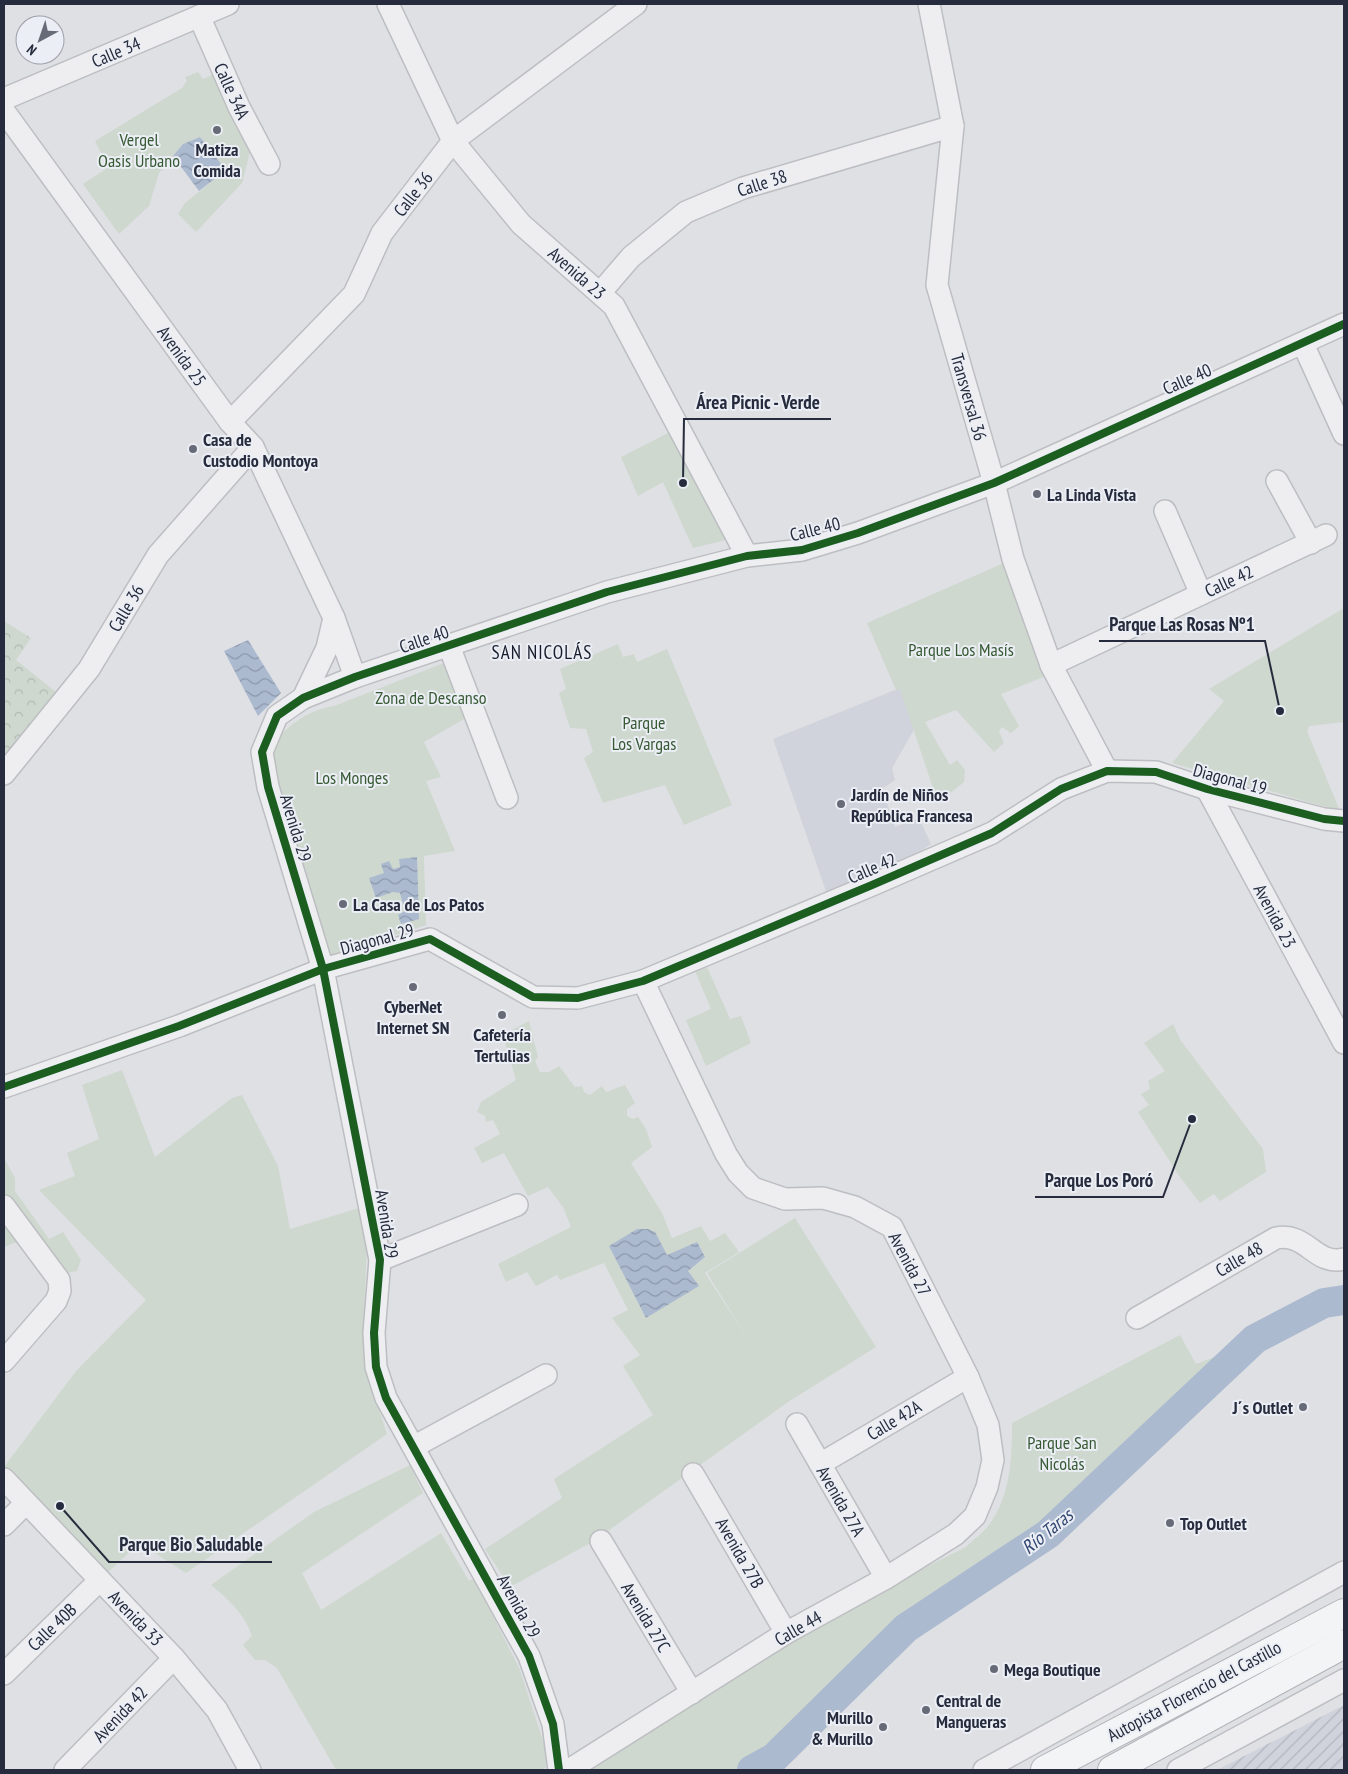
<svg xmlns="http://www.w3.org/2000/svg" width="1348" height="1774" viewBox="0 0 1348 1774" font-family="'PT Sans Narrow',sans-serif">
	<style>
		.built { fill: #d0d3db }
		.industrial { fill: url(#industrial-furrows) }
		.green { fill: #ced8cf }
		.forest { fill: url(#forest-crowns) }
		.water { fill: url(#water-waves) }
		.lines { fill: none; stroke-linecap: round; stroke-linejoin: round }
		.river { stroke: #acbad0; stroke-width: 30 }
		.minor-casing { stroke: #bdbec2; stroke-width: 24 }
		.highway-casing { stroke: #b1b3b9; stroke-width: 30 }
		.minor { stroke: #eeeef1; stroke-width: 21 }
		.highway { stroke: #f3f4f5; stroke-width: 28 }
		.cycleway-casing { stroke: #ebeef4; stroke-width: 11 }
		.cycleway { stroke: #1b5e20; stroke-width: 8 }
		.poi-dot { fill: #676b77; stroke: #ebeef4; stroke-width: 2 }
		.labels { text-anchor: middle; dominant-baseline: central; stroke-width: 4; stroke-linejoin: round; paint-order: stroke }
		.street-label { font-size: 18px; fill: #262c3d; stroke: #ebeef4 }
		.park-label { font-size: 18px; fill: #365933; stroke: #ebeef4 }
		.poi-label { font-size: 18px; font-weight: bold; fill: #262c3d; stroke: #ebeef4; text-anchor: start }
		.neighbourhood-label { font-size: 19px; letter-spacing: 1px; fill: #181d2e; stroke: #ebeef4 }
		.water-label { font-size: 19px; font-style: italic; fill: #304671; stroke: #ebeef4 }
		.leader { fill: none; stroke: #262c3d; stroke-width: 2 }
		.callout-dot { fill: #262c3d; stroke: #ebeef4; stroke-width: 2 }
		.callout-label { font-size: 19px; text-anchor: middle; font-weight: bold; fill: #262c3d; stroke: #ebeef4; stroke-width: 4; stroke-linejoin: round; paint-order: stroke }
	</style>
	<defs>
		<pattern id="industrial-furrows" width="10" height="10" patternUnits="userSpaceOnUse" patternTransform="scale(1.25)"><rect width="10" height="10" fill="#d0d3db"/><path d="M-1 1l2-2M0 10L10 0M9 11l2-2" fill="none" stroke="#b2b5bd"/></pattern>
		<pattern id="forest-crowns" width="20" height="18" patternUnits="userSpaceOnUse" patternTransform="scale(1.25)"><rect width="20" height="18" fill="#ced8cf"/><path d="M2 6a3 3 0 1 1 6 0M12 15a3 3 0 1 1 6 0" fill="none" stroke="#b1bab3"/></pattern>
		<pattern id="water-waves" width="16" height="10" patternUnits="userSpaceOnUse" patternTransform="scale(1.25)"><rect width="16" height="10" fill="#acbad0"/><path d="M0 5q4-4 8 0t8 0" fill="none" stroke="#8c97aa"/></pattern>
	</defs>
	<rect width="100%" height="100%" fill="#dfe0e4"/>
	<polygon class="built" points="900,688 915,728 892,768 895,780 882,789 895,827 919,818 931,844 902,863 828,897 773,739"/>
	<polygon class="industrial" points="1344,1705 1344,1770 1216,1770 1219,1769"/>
	<g class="green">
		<polygon points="198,72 203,79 214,74 250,152 242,183 196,232 178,214 185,203 226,170 200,137 183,144 159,173 149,206 119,234 83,184 112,165 103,157 95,141 182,88 187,81 185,77"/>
		<polygon points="674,430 716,509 726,540 693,548 663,482 638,496 621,457"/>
		<polygon points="1013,559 1051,674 1001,694 1019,726 1011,733 1002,727 999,731 1004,743 994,752 956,710 925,722 950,765 957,760 965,770 964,782 938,803 900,689 896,690 867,623"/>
		<polygon points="1344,608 1344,722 1309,726 1307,731 1340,811 1172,763 1224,701 1209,689"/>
		<polygon points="618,644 623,657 634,654 637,662 667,649 732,805 684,825 665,785 603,803 584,758 593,752 586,729 570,728 559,693 566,689 560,669"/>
		<path d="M444,663L466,718L424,742L441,777L426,781L455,851L424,856L426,925L330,957L268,749C285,728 306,710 334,706Z"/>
		<polygon points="707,967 730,1019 741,1016 751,1043 706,1066 686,1020 711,1009 695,971"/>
		<polygon points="529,1021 538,1057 535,1061 540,1072 549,1072 559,1066 575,1087 582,1086 584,1092 590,1095 602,1086 606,1092 625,1085 635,1103 627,1109 627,1116 633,1119 638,1117 646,1129 652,1147 631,1163 662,1213 672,1238 701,1226 710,1241 725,1233 739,1252 705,1273 749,1341 707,1273 795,1218 876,1347 788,1402 594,1541 510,1587 485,1549 562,1498 554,1479 653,1415 623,1366 640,1355 612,1318 628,1310 604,1263 560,1280 557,1275 536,1286 527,1272 506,1282 498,1264 571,1227 563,1207 548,1187 528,1196 504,1153 482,1163 474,1148 500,1134 493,1120 486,1122 485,1116 477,1112 481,1102 516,1080 503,1035"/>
		<polygon points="1173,1024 1181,1041 1263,1149 1266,1172 1220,1201 1214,1194 1200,1203 1180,1177 1138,1112 1149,1105 1141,1094 1150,1089 1148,1081 1165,1071 1144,1043"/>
		<polygon points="122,1070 155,1157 232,1098 242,1095 278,1166 290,1229 369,1205 364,1316 367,1374 387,1434 186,1573 139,1543 100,1580 4,1467 76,1371 146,1300 39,1190 75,1176 67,1153 99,1139 82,1085"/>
		<polygon points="4,1158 15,1178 15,1191 49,1239 63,1232 81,1260 77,1271 65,1273 19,1241 4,1247"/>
		<path d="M1180,1335L1196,1364L1217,1356L1224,1366L1048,1532L904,1627L772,1757L747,1770H592L789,1636L966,1547C973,1540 983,1533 989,1525C1011,1495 1012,1458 1012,1423Z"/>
		<path d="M410,1465L423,1493L302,1573L321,1610L441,1533L469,1581L474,1578L520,1670L546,1750V1767L543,1770H336L277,1668L265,1660H255L243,1645L252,1636C244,1613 229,1600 211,1585L314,1512Z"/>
	</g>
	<polygon class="forest" points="4,621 31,638 16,660 56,692 23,751 4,770"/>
	<g class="water">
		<polygon points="200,137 226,170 199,191 173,156 183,144"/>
		<polygon points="248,640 281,693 258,716 224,651"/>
		<polygon points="417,857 419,919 401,924 398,915 405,911 400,893 393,892 376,898 369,878 384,873 381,864 389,861 393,869 400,867 399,859"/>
		<polygon points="637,1229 648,1229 655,1232 667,1255 697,1242 705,1257 688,1271 699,1286 646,1318 609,1246"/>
	</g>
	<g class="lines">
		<polyline class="river" points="752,1770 774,1758 906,1628 1048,1534 1255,1339 1324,1303 1344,1300"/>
		<defs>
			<g id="minor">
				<polyline points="388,4 453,141 521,224 614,306 747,556"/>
				<polyline points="929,4 953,126 937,285 994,483 1013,559 1051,665 1107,771"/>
				<polyline points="199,16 239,107 269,164"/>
				<polyline points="4,99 228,4"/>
				<polyline points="4,111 230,422 253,447 334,618 355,677"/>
				<polyline points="600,293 631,257 686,212 743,188 953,126"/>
				<polyline points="1303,344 1344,434"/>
				<polyline points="230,422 354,294 382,233 453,141 636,4"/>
				<polyline points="1277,481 1311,543"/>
				<polyline points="1165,511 1201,594"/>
				<polyline points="449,646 507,798"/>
				<polyline points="1051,665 1326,535"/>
				<polyline points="303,698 327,648 334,618"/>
				<polyline points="4,774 89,669 158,555 253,447"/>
				<polyline points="1207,789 1344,1043"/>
				<polyline points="4,1087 179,1026 323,969 430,939 533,997 578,998 643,981 872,885 992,833 1061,789 1107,771 1156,772 1207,789 1324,819 1344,821"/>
				<polyline points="4,1206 59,1280 60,1291 56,1301 4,1361"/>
				<polyline points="380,1260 517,1205"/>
				<path d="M1137,1318L1276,1238C1308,1232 1314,1266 1344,1259"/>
				<polyline points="797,1424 886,1578"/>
				<polyline points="415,1446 546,1375"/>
				<polyline points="820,1464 968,1377"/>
				<polyline points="693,1474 786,1633"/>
				<polyline points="4,1479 174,1658 217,1710 250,1770"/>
				<polyline points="4,1525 26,1503"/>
				<polyline points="601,1541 692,1693"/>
				<polyline points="4,1674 100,1580"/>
				<polyline points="65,1770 174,1658"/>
				<polyline points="559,1770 553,1724 529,1656 386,1398 376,1367 374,1333 380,1260 323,969 268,787 262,752 277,716 303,698 355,677 607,592 747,556 802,550 858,533 994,483 1344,324"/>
				<polyline points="569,1770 786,1633 886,1578 956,1534 975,1516 987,1487 993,1460 988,1425 968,1377 892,1227 855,1207 823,1198 785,1199 753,1188 738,1173 726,1154 643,981"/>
				<polyline points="984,1770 1344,1572"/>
				<polyline points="1178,1770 1344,1680"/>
			</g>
			<g id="highway">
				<polyline points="1045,1770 1344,1613"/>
				<polyline points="1112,1770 1344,1644"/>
			</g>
		</defs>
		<use href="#minor" class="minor-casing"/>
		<use href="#highway" class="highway-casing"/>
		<use href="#minor" class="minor"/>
		<use href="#highway" class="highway"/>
		<defs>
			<g id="cycleway">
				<polyline points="4,1087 179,1026 323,969 430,939 533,997 578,998 643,981 872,885 992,833 1061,789 1107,771 1156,772 1207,789 1324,819 1344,821"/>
				<polyline points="559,1770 553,1724 529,1656 386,1398 376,1367 374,1333 380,1260 323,969 268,787 262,752 277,716 303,698 355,677 607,592 747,556 802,550 858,533 994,483 1344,324"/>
			</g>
		</defs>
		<use href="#cycleway" class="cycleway-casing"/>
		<use href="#cycleway" class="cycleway"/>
	</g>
	<g class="poi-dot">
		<circle cx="217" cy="130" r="5"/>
		<circle cx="193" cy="449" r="5"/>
		<circle cx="1037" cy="494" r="5"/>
		<circle cx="841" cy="804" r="5"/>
		<circle cx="343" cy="904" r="5"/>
		<circle cx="413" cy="987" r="5"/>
		<circle cx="502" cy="1015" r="5"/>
		<circle cx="1303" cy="1407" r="5"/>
		<circle cx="1170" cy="1523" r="5"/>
		<circle cx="994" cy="1669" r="5"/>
		<circle cx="926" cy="1710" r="5"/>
		<circle cx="883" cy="1727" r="5"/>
	</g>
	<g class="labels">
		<g class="street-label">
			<text transform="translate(116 52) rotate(-23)">Calle 34</text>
			<text transform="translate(232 91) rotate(65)">Calle 34A</text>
			<text transform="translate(762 183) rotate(-18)">Calle 38</text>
			<text transform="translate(413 194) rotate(-52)">Calle 36</text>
			<text transform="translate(577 273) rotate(41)">Avenida 23</text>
			<text transform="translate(182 356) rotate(54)">Avenida 25</text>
			<text transform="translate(1187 379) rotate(-24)">Calle 40</text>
			<text transform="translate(969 397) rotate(74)">Transversal 36</text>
			<text transform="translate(815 529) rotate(-14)">Calle 40</text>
			<text transform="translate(1229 581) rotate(-25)">Calle 42</text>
			<text transform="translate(126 608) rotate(-59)">Calle 36</text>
			<text transform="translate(424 639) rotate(-19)">Calle 40</text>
			<text transform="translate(1230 779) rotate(15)">Diagonal 19</text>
			<text transform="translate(296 828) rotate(73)">Avenida 29</text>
			<text transform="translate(872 868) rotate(-23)">Calle 42</text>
			<text transform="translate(1275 916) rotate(62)">Avenida 23</text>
			<text transform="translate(377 939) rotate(-15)">Diagonal 29</text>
			<text transform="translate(387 1224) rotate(81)">Avenida 29</text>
			<text transform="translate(1239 1259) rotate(-30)">Calle 48</text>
			<text transform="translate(910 1264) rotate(62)">Avenida 27</text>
			<text transform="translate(894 1420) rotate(-31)">Calle 42A</text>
			<text transform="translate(841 1501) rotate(60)">Avenida 27A</text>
			<text transform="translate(740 1553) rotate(60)">Avenida 27B</text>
			<text transform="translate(519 1606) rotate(61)">Avenida 29</text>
			<text transform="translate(646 1617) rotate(59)">Avenida 27C</text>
			<text transform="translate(136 1618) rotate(46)">Avenida 33</text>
			<text transform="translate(52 1627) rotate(-44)">Calle 40B</text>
			<text transform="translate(798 1628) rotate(-30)">Calle 44</text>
			<text transform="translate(1194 1691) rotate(-28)">Autopista Florencio del Castillo</text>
			<text transform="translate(120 1714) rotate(-46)">Avenida 42</text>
		</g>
		<g class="park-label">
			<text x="139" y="139">Vergel<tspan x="139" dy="21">Oasis Urbano</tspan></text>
			<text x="961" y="649">Parque Los Masís</text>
			<text x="431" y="697">Zona de Descanso</text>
			<text x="644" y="722">Parque<tspan x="644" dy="21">Los Vargas</tspan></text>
			<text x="352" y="777">Los Monges</text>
			<text x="1062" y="1442">Parque San<tspan x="1062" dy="21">Nicolás</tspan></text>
		</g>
		<g class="poi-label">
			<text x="217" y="149" text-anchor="middle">Matiza<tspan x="217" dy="21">Comida</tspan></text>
			<text x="203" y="439">Casa de<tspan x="203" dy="21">Custodio Montoya</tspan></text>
			<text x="1047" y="494">La Linda Vista</text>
			<text x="851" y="794">Jardín de Niños<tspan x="851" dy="21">República Francesa</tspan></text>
			<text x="353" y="904">La Casa de Los Patos</text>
			<text x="413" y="1006" text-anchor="middle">CyberNet<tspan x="413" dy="21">Internet SN</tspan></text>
			<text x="502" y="1034" text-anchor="middle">Cafetería<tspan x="502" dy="21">Tertulias</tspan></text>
			<text x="1293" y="1407" text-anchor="end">J´s Outlet</text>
			<text x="1180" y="1523">Top Outlet</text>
			<text x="1004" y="1669">Mega Boutique</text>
			<text x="936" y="1700">Central de<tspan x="936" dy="21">Mangueras</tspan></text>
			<text x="873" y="1717" text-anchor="end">Murillo<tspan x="873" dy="21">&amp; Murillo</tspan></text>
		</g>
		<g class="neighbourhood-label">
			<text x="542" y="652">SAN NICOLÁS</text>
		</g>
		<g class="water-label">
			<text transform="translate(1047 1531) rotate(-39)">Río Taras</text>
		</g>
	</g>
	<path class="leader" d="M683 483L684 419H831M1280 711L1265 641H1099M1192 1119L1163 1197H1035M60 1506L109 1562H272"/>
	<g class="callout-dot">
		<circle cx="683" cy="483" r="5"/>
		<circle cx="1280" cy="711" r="5"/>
		<circle cx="1192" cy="1119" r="5"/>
		<circle cx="60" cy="1506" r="5"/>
	</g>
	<g class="callout-label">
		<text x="758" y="409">Área Picnic - Verde</text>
		<text x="1182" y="631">Parque Las Rosas Nº1</text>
		<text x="1099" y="1187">Parque Los Poró</text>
		<text x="191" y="1551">Parque Bio Saludable</text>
	</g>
	<rect width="1348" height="1774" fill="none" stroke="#262c3d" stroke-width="10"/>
	<g transform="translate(40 40) rotate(220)"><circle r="24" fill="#ebeef4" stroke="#9ca0ab"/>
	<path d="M0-4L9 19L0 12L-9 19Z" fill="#676b77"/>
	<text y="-8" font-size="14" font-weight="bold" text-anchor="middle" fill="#262c3d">N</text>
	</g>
</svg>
